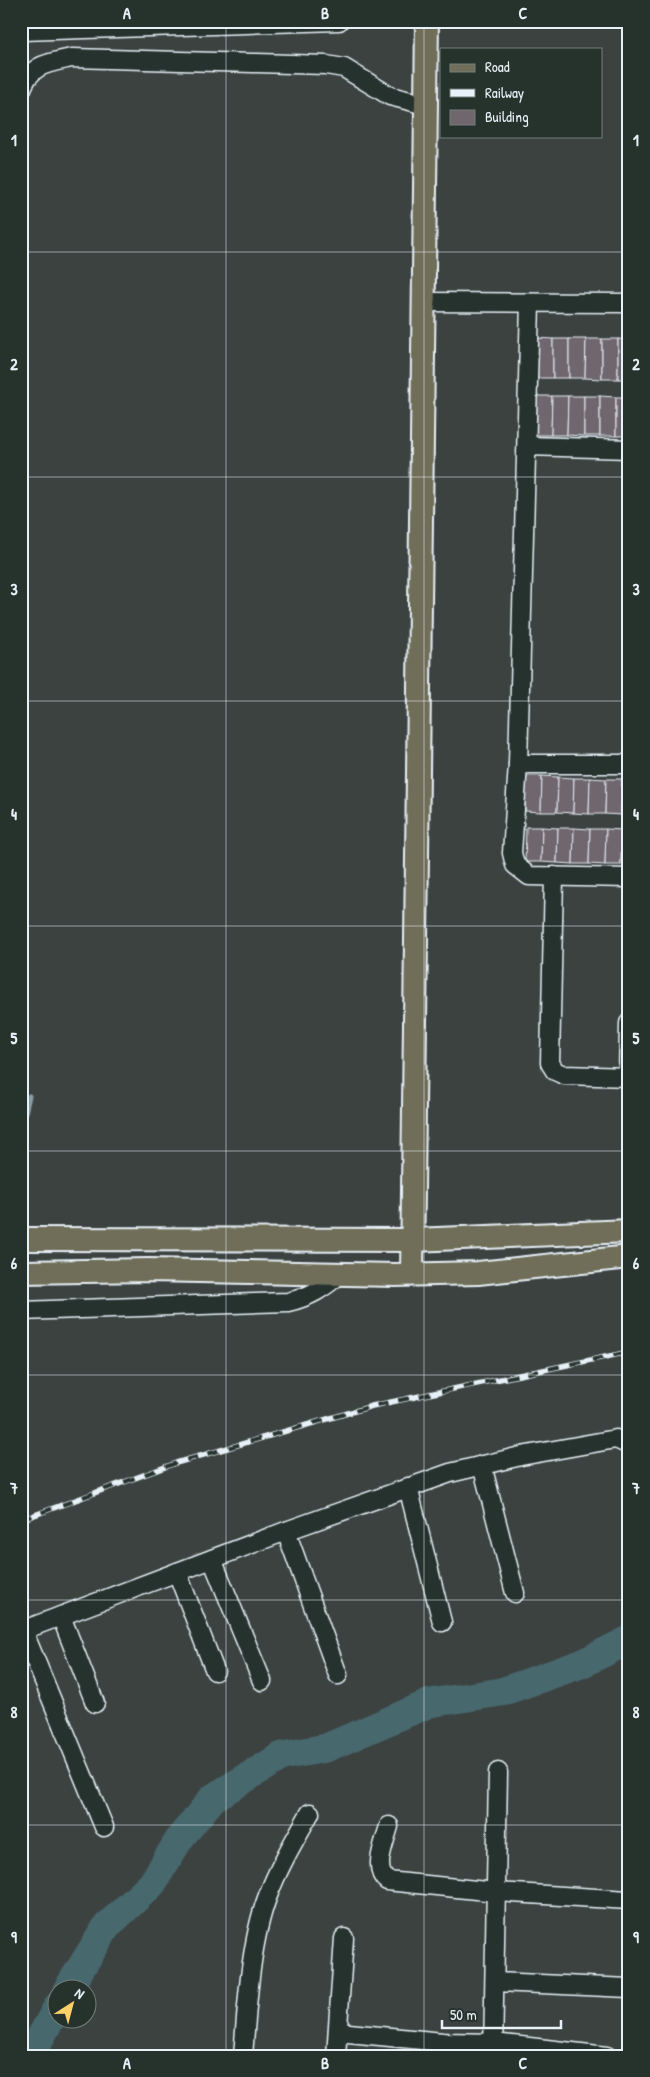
<svg xmlns="http://www.w3.org/2000/svg" width="650" height="2077" viewBox="0 0 650 2077" font-family="'Patrick Hand',sans-serif">
	<style>
		.lines { fill: none; stroke-linecap: round; stroke-linejoin: round }
		.stream { stroke: #879ea5; stroke-width: 5 }
		.river { stroke: #47676d; stroke-width: 29 }
		.building { fill: #70666d; stroke: #e8f1f8 }
		.minor-casing { stroke: #e8f1f8; stroke-width: 21 }
		.major-casing { stroke: #e8f1f8; stroke-width: 26 }
		.minor { stroke: #26332d; stroke-width: 18 }
		.major { stroke: #706e59; stroke-width: 22 }
		.rail-casing { stroke: #e8f1f8; stroke-width: 5.5 }
		.rail { stroke: #26332d; stroke-width: 4; stroke-dasharray: 11; stroke-linecap: butt }
		.grid { fill: none; stroke: #e8f1f8; stroke-width: 1; stroke-opacity: 0.55 }
		.neatline { fill: none; stroke: #e8f1f8; stroke-width: 2 }
		.grid-label { font-size: 16px; text-anchor: middle; font-weight: bold; fill: #e8f1f8 }
	</style>
	<rect width="100%" height="100%" fill="#3c4240"/>
	<filter id="ink" filterUnits="userSpaceOnUse"><feTurbulence type="fractalNoise" baseFrequency=".02" numOctaves="2"/><feDisplacementMap in="SourceGraphic" scale="10" xChannelSelector="R" yChannelSelector="G"/><feConvolveMatrix kernelMatrix="1 2 1 2 8 2 1 2 1" color-interpolation-filters="sRGB"/></filter>
	<g filter="url(#ink)">
		<g class="lines">
			<polyline class="stream" points="21,1131 29,1096"/>
			<g class="river">
				<polyline points="67,1990 107,1926 152,1884 180,1838 213,1798 282,1756 326,1748 430,1703 501,1692 581,1664 629,1640"/>
				<polyline points="30,2056 58,2006"/>
			</g>
		</g>
		<g class="building">
			<polygon points="537,338 553,339 553,378 537,378"/>
			<rect x="553" y="339" width="16" height="39"/>
			<polygon points="569,339 586,339 585,378 569,378"/>
			<polygon points="586,339 602,339 602,379 585,378"/>
			<rect x="602" y="339" width="16" height="40"/>
			<polygon points="618,339 629,340 629,379 618,379"/>
			<polygon points="536,396 552,396 551,435 535,435"/>
			<polygon points="552,396 568,396 567,435 551,435"/>
			<polygon points="568,396 584,396 584,436 567,435"/>
			<rect x="584" y="396" width="16" height="40"/>
			<polygon points="600,396 616,397 616,436 600,436"/>
			<rect x="616" y="397" width="13" height="39"/>
			<polygon points="526,776 542,776 541,812 525,811"/>
			<polygon points="542,776 558,777 557,812 541,812"/>
			<polygon points="558,777 574,778 573,813 557,812"/>
			<polygon points="574,778 590,778 589,814 573,813"/>
			<polygon points="590,778 606,779 605,814 589,814"/>
			<polygon points="606,779 622,779 621,815 605,814"/>
			<polygon points="622,779 629,780 629,815 621,815"/>
			<polygon points="526,827 542,827 541,862 525,862"/>
			<polygon points="542,827 558,828 557,863 541,862"/>
			<polygon points="558,828 574,828 573,864 557,863"/>
			<polygon points="574,828 590,829 589,864 573,864"/>
			<polygon points="590,829 606,829 605,865 589,864"/>
			<polygon points="606,829 622,830 621,865 605,865"/>
			<polygon points="622,830 629,830 629,866 621,865"/>
		</g>
		<g class="lines">
			<defs>
				<g id="minor">
					<polyline points="21,31 339,21"/>
					<path d="M21,91C30,64 48,63 72,58L326,65L344,68L390,96L426,105"/>
					<polyline points="423,302 629,303"/>
					<polyline points="530,303 518,764 512,853 515,865 529,876 629,878"/>
					<polyline points="527,446 629,449"/>
					<polyline points="518,764 629,764"/>
					<polyline points="554,876 550,1063 555,1071 564,1075 629,1077"/>
					<polyline points="628,1077 629,1023"/>
					<path d="M21,1311L288,1302C310,1297 324,1288 341,1273"/>
					<polyline points="482,1465 515,1593"/>
					<polyline points="408,1487 442,1622"/>
					<polyline points="286,1531 338,1675"/>
					<polyline points="212,1559 262,1681"/>
					<polyline points="177,1572 215,1671"/>
					<polyline points="61,1616 95,1703"/>
					<polyline points="23,1630 104,1827"/>
					<polyline points="21,1631 286,1531 450,1473 521,1456 616,1439 629,1445"/>
					<path d="M389,1826C385,1842 372,1869 387,1881L496,1892L629,1900"/>
					<polyline points="495,1982 629,1988"/>
					<polyline points="338,2032 443,2042 494,2043 607,2056"/>
					<path d="M243,2056C247,2007 250,1944 267,1898C278,1868 294,1841 310,1813"/>
					<polyline points="336,2056 344,1938"/>
					<polyline points="493,2056 498,1772"/>
				</g>
				<g id="major">
					<polyline points="21,1239 413,1240 629,1231"/>
					<polyline points="21,1272 149,1270 395,1275 478,1273 629,1257"/>
					<polyline points="412,1274 427,21"/>
				</g>
			</defs>
			<use href="#minor" class="minor-casing"/>
			<use href="#major" class="major-casing"/>
			<use href="#minor" class="minor"/>
			<use href="#major" class="major"/>
			<defs>
				<polyline id="rail" points="21,1520 176,1463 372,1406 629,1352"/>
			</defs>
			<use href="#rail" class="rail-casing"/>
			<use href="#rail" class="rail"/>
		</g>
	</g>
	<path class="grid" d="M226,21V2056M424,21V2056M21,252H629M21,477H629M21,701H629M21,926H629M21,1151H629M21,1375H629M21,1600H629M21,1825H629"/>
	<rect width="650" height="2077" fill="none" stroke="#26332d" stroke-width="55"/>
	<rect x="440" y="48" width="162" height="90" fill="#26332d" stroke="#747f7e"/>
	<rect x="450" y="64" width="25" height="8" fill="#706e59" stroke="#747f7e"/>
	<text x="485" y="72" font-size="15" fill="#e8f1f8">Road</text>
	<rect x="450" y="89" width="25" height="8" fill="#e8f1f8" stroke="#747f7e"/>
	<text x="485" y="98" font-size="15" fill="#e8f1f8">Railway</text>
	<rect x="450" y="110" width="25" height="15" fill="#70666d" stroke="#747f7e"/>
	<text x="485" y="122" font-size="15" fill="#e8f1f8">Building</text>
	<g transform="translate(72 2004) rotate(36)"><circle r="24" fill="#26332d" stroke="#747f7e"/>
	<path d="M0-4L9 19L0 12L-9 19Z" fill="#ffd166"/>
	<text y="-8" font-size="14" font-weight="bold" text-anchor="middle" fill="#e8f1f8">N</text>
	</g>
	<path d="M442 2020v8h119v-8" fill="none" stroke="#e8f1f8" stroke-width="2.5"/>
	<text x="450" y="2020" font-size="15" fill="#e8f1f8" stroke="#26332d" stroke-width="4" paint-order="stroke">50 m</text>
	<rect x="28" y="28" width="594" height="2022" class="neatline"/>
	<g class="grid-label">
		<text x="127" y="19">A</text>
		<text x="325" y="19">B</text>
		<text x="523" y="19">C</text>
		<text x="14" y="146">1</text>
		<text x="636" y="146">1</text>
		<text x="14" y="370">2</text>
		<text x="636" y="370">2</text>
		<text x="14" y="595">3</text>
		<text x="636" y="595">3</text>
		<text x="14" y="820">4</text>
		<text x="636" y="820">4</text>
		<text x="14" y="1044">5</text>
		<text x="636" y="1044">5</text>
		<text x="14" y="1269">6</text>
		<text x="636" y="1269">6</text>
		<text x="14" y="1494">7</text>
		<text x="636" y="1494">7</text>
		<text x="14" y="1718">8</text>
		<text x="636" y="1718">8</text>
		<text x="14" y="1943">9</text>
		<text x="636" y="1943">9</text>
		<text x="127" y="2069">A</text>
		<text x="325" y="2069">B</text>
		<text x="523" y="2069">C</text>
	</g>
</svg>
